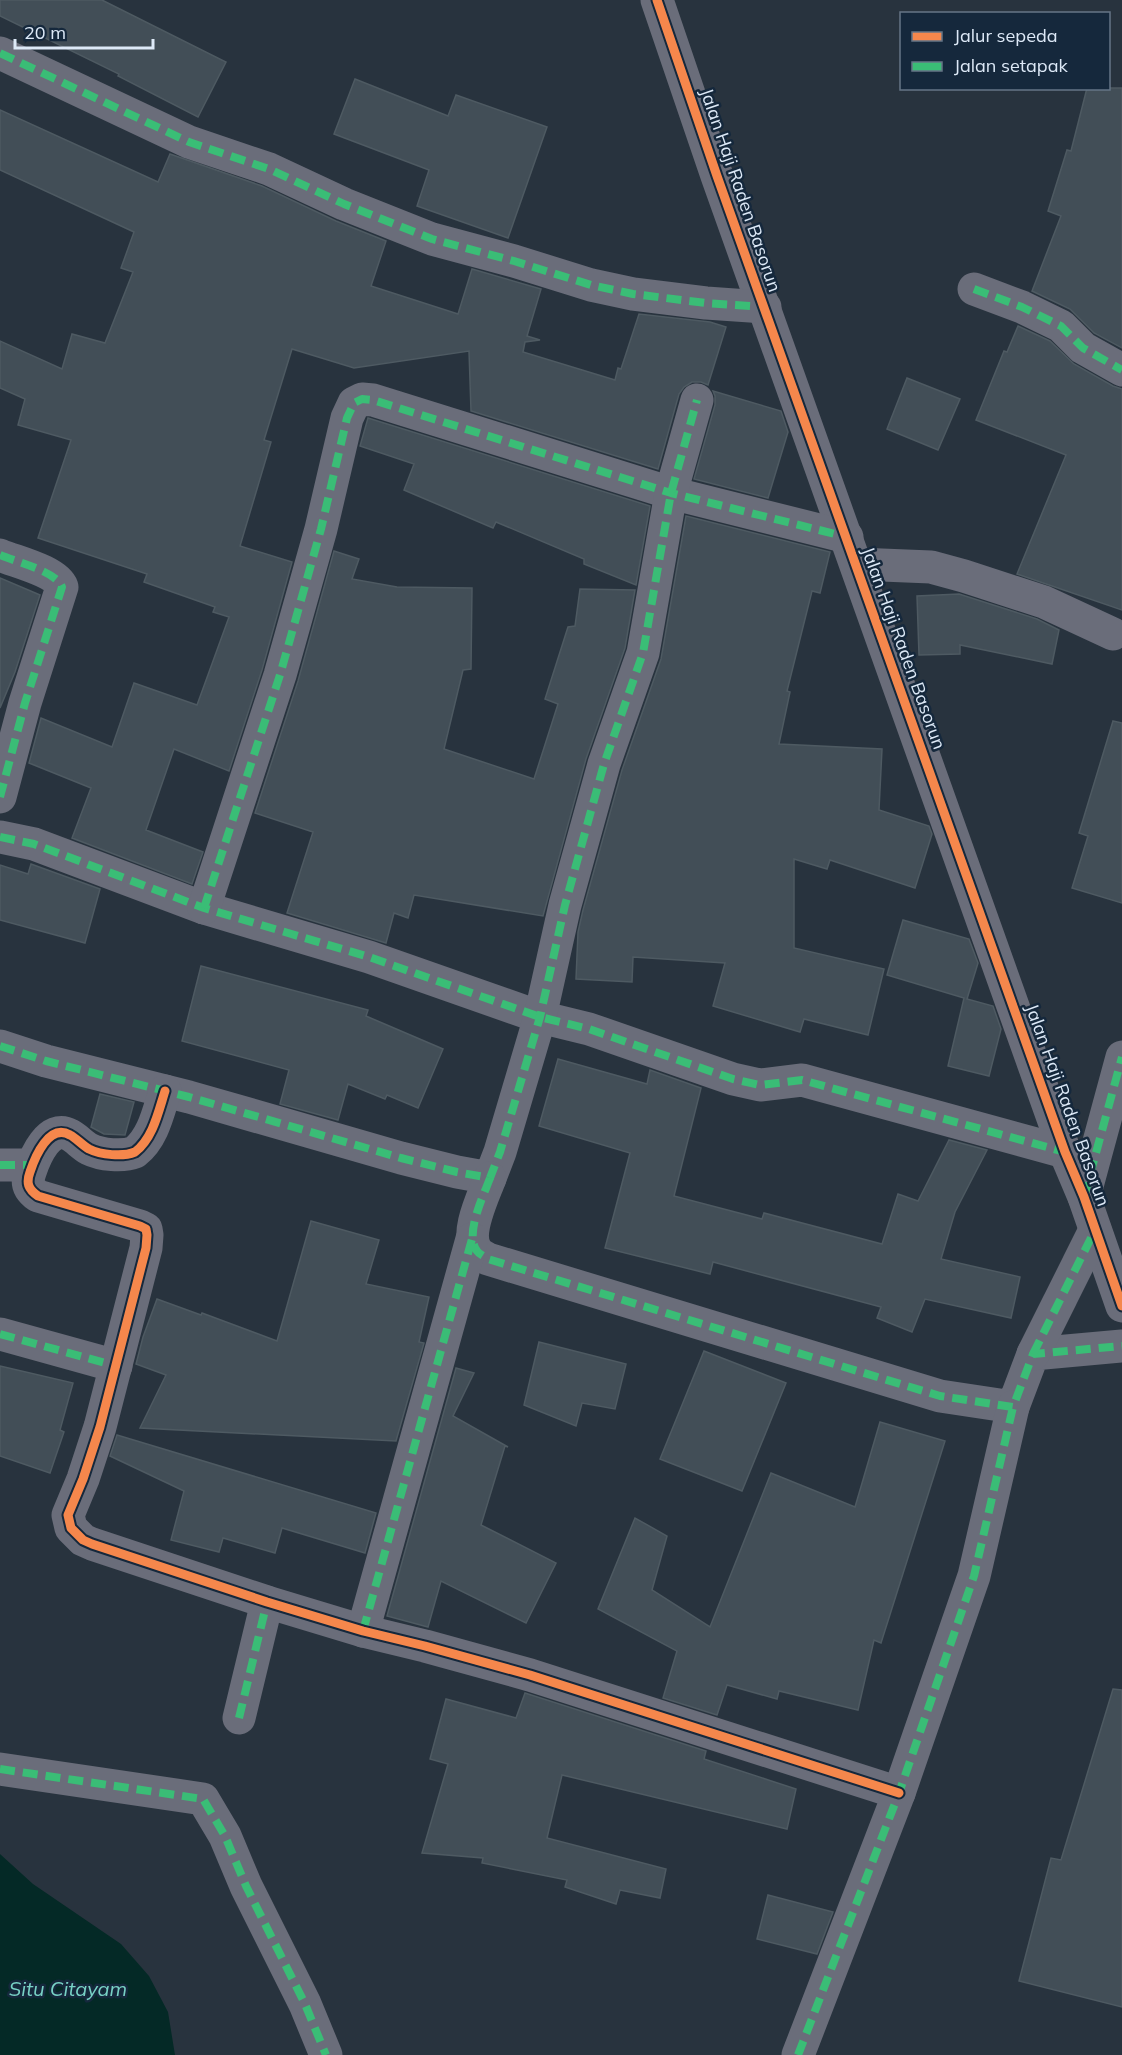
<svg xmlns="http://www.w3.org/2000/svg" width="1122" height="2055" viewBox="0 0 1122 2055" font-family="Mulish,sans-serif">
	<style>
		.water { fill: #042926 }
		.building { fill: #424e57; stroke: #4e5a62; stroke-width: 1.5 }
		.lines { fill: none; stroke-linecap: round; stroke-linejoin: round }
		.minor { stroke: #6a6d7a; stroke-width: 33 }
		.quiet { stroke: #3abd76; stroke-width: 8; stroke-dasharray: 15 8; stroke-linecap: butt }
		.cycleway-casing { stroke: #15283c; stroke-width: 13 }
		.cycleway { stroke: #f5874c; stroke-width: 9 }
		.labels { text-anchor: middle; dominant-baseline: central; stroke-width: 5; stroke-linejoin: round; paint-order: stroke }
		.street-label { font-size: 18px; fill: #dde9f7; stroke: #15283c }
		.water-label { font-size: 20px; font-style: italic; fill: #78d2c6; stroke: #15283c }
	</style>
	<rect width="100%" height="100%" fill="#28333e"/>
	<polygon class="water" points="0,1854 33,1884 121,1944 149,1976 168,2012 175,2055 0,2055"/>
	<g class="building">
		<polygon points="0,0 102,0 226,62 198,117 118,76 119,74 0,16"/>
		<polygon points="355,79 448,116 456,95 547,127 508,238 417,206 429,170 334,134"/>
		<polygon points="1087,88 1122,88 1122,348 1094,333 1070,309 1032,291 1061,216 1048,211 1067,150 1071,151"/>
		<polygon points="0,110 158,182 170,154 262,186 336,221 386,241 371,286 458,314 472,269 541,289 527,336 540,340 525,342 523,352 615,380 618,368 621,369 639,314 710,322 726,327 708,385 701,382 692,382 684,387 679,394 658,469 471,411 469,351 354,368 292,349 264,440 271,442 240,546 292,562 262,670 229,771 174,749 146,830 203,852 192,884 72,838 91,788 29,763 41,718 112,747 134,683 197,705 229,617 213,612 215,607 144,582 147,574 38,538 71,440 18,425 25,399 0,388 0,341 62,369 72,334 105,343 133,272 121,268 134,232 0,170"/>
		<polygon points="1018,326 1050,341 1074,364 1113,386 1122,389 1122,610 1017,574 1066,455 976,420 1004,351 1007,352"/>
		<polygon points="907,378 960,399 938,450 887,429"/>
		<polygon points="713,391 781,411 788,432 768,498 694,479 715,405 715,396"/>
		<polygon points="368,418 650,506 636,585 584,564 584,559 496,522 493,528 404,490 414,464 360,446"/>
		<polygon points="686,516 830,552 820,593 812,591 787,691 790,692 779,744 882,749 879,810 929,826 932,834 915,888 830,860 827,869 794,859 794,948 884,969 868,1035 804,1019 800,1032 713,1006 725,963 633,957 632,982 576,979 578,932 583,910 622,770 661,659"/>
		<polygon points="334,551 359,559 352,579 397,587 472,588 471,669 463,670 444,749 534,779 558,704 545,699 568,627 575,626 580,589 635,590 625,648 586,759 543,916 414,895 408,918 394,913 386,943 287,913 313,832 255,813 298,681"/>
		<polygon points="0,578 40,595 15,672 0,708"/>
		<polygon points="959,594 1037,619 1059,630 1052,664 960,645 960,654 919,655 917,596"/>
		<polygon points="1113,721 1122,723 1122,903 1072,888 1088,836 1079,833"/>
		<polygon points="31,864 100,889 85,943 0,920 0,865 28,874"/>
		<polygon points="903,920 969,939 978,963 967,999 993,1006 1001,1029 989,1076 948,1066 964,998 887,975"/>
		<polygon points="201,966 368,1010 366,1016 443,1049 418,1108 387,1095 385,1099 348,1084 338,1120 280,1104 289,1070 182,1041"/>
		<polygon points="558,1059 647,1084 650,1070 701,1088 674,1196 762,1219 764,1213 882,1244 898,1194 918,1201 949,1140 987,1150 955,1212 941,1259 1020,1277 1011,1318 925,1299 912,1332 877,1318 881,1307 713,1262 710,1274 605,1248 630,1153 539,1126"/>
		<polygon points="100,1094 134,1102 125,1135 104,1134 91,1127"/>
		<polygon points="311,1221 379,1240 366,1284 429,1297 419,1342 424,1343 396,1441 140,1428 166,1375 136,1364 143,1337 157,1299 201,1315 202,1313 277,1341"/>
		<polygon points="539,1342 626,1364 615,1409 582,1403 576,1426 524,1405"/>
		<polygon points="704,1351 786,1383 742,1491 660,1459"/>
		<polygon points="0,1366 73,1383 60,1430 64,1432 50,1473 0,1456"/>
		<polygon points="456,1368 474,1373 453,1416 508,1447 505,1446 481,1525 556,1563 526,1623 441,1581 428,1627 387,1616"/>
		<polygon points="880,1422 945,1441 881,1643 874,1640 858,1710 779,1691 777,1699 727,1685 717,1715 663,1698 677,1651 598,1609 635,1518 667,1536 652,1590 710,1627 771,1473 855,1507"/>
		<polygon points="117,1435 376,1513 365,1553 282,1528 275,1553 223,1538 219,1552 171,1540 184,1491 110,1456"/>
		<polygon points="1113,1689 1122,1690 1122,2007 1019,1981 1051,1858 1061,1860"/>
		<polygon points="525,1693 706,1751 704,1759 796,1789 787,1829 562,1775 547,1838 666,1869 660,1898 620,1890 616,1904 565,1887 567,1880 482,1863 483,1858 422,1853 448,1764 430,1759 446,1699 516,1718"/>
		<polygon points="768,1895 833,1912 817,1954 757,1939"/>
	</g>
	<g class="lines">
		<g class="minor">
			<polyline points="657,0 717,176 1065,1152 1084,1197 1122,1306"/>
			<polyline points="0,53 189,142 269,169 344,204 432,239 514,261 591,285 633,294 706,303 765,307"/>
			<polyline points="974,289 1022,307 1061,326 1083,348 1122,370"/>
			<path d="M0,555C16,562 56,571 62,587L25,703L0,797"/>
			<polyline points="857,564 931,567 964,576 1044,602 1113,634"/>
			<polyline points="0,837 34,844 204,908 369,957 540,1017 589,1029 733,1079 760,1085 802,1080 1065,1152"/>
			<polyline points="204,908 280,675 321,529 347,418 354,403 362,399 373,400 671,493 847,537"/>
			<polyline points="0,1046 46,1061 189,1097 401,1158 457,1172 490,1178 500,1152 540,1017 565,905 604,764 643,653 671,493 697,400"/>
			<path d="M165,1091C158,1113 153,1138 135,1152C123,1157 101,1155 89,1149C82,1145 76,1138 70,1135C49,1123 35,1157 30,1172C26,1183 28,1189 38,1196L140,1226L146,1229L147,1235L146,1248L100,1427L83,1479L68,1515L71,1528L83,1540L92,1544L267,1602L363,1631L425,1646L530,1675L899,1793"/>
			<polyline points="0,1165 32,1165"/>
			<path d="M490,1178C484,1195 464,1234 477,1251C479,1254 485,1257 488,1259L940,1396L1013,1407L1033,1354L1122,1346"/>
			<polyline points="1084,1197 1122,1057"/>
			<polyline points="0,1334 116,1366"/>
			<polyline points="1033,1354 1095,1230"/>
			<polyline points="363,1631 472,1239"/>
			<polyline points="239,1718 267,1602"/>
			<polyline points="0,1769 203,1799 225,1836 246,1886 305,2004 326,2055"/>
			<polyline points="798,2055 899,1793 974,1576 1013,1407"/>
		</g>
		<g class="quiet">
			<polyline points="0,53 189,142 269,169 344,204 432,239 514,261 591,285 633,294 706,303 765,307"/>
			<polyline points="974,289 1022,307 1061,326 1083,348 1122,370"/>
			<path d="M0,555C16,562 56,571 62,587L25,703L0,797"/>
			<polyline points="0,837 34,844 204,908 369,957 540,1017 589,1029 733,1079 760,1085 802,1080 1065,1152"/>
			<polyline points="204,908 280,675 321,529 347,418 354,403 362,399 373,400 671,493 847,537"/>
			<polyline points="0,1046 46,1061 189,1097 401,1158 457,1172 490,1178 500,1152 540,1017 565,905 604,764 643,653 671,493 697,400"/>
			<polyline points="0,1165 32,1165"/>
			<path d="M490,1178C484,1195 464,1234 477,1251C479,1254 485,1257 488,1259L940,1396L1013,1407L1033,1354L1122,1346"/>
			<polyline points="1084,1197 1122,1057"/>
			<polyline points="0,1334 116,1366"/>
			<polyline points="1033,1354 1095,1230"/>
			<polyline points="363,1631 472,1239"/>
			<polyline points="239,1718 267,1602"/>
			<polyline points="0,1769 203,1799 225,1836 246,1886 305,2004 326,2055"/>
			<polyline points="798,2055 899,1793 974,1576 1013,1407"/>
		</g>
		<defs>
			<g id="cycleway">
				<polyline points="657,0 717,176 1065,1152 1084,1197 1122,1306"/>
				<path d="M165,1091C158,1113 153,1138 135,1152C123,1157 101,1155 89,1149C82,1145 76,1138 70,1135C49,1123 35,1157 30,1172C26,1183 28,1189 38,1196L140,1226L146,1229L147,1235L146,1248L100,1427L83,1479L68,1515L71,1528L83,1540L92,1544L267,1602L363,1631L425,1646L530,1675L899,1793"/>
			</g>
		</defs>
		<use href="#cycleway" class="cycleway-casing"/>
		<use href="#cycleway" class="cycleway"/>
	</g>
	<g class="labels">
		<g class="street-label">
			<text transform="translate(741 190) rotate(71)">Jalan Haji Raden Basorun</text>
			<text transform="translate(904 648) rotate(70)">Jalan Haji Raden Basorun</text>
			<text transform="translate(1068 1105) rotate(70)">Jalan Haji Raden Basorun</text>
		</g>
		<g class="water-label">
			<text x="68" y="1988">Situ Citayam</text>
		</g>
	</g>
	<rect x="900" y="12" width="210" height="78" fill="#15283c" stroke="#657587" stroke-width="1.5"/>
	<rect x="912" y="32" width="30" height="9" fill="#f5874c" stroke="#657587" stroke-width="1.5"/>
	<text x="954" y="42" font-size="18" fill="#dde9f7">Jalur sepeda</text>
	<rect x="912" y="62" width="30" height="9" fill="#3abd76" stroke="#657587" stroke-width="1.5"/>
	<text x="954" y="72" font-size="18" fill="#dde9f7">Jalan setapak</text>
	<path d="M15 39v9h138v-9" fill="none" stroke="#dde9f7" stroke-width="3"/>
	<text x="24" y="39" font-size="18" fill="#dde9f7" stroke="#15283c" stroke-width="4.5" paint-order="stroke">20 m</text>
</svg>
